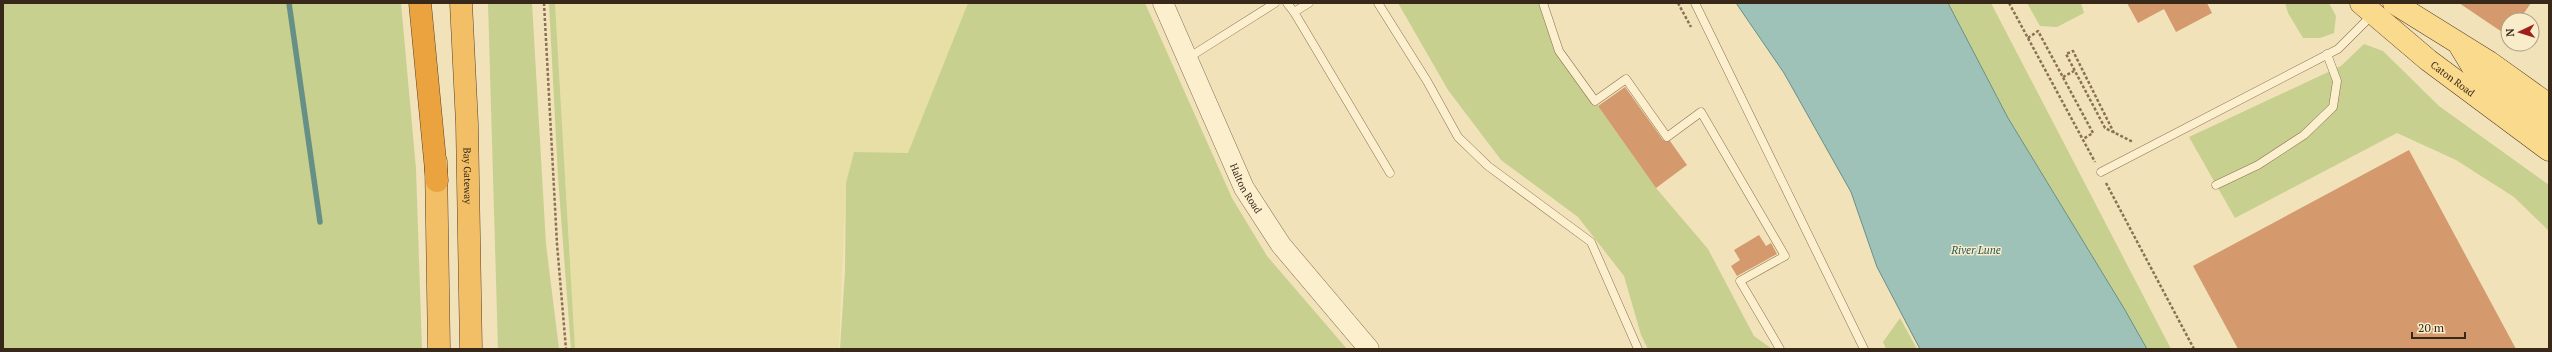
<svg xmlns="http://www.w3.org/2000/svg" width="2552" height="352" viewBox="0 0 2552 352" font-family="'PT Serif',serif">
	<style>
		.farmland { fill: #e8dfa7 }
		.green { fill: #c7d08e }
		.water { fill: #9fc2b8; stroke: #669086 }
		.lines { fill: none; stroke-linecap: round; stroke-linejoin: round }
		.stream { stroke: #669086; stroke-width: 5.5 }
		.building { fill: #d4996c }
		.service-casing { stroke: #8a7153; stroke-width: 9 }
		.tertiary-casing { stroke: #8a7153; stroke-width: 21 }
		.primary-casing { stroke: #573f28; stroke-width: 23 }
		.trunk-casing { stroke: #573f28; stroke-width: 23 }
		.motorway-casing { stroke: #573f28; stroke-width: 23 }
		.path { stroke: #8a7153; stroke-width: 2.5; stroke-dasharray: 3 2; stroke-linecap: butt }
		.service { stroke: #fcefce; stroke-width: 8 }
		.tertiary { stroke: #fcefce; stroke-width: 20 }
		.primary { stroke: #fada8d; stroke-width: 22 }
		.trunk { stroke: #f2be66; stroke-width: 22 }
		.motorway { stroke: #eba340; stroke-width: 22 }
		.labels { text-anchor: middle; dominant-baseline: central; stroke-width: 3; stroke-linejoin: round; paint-order: stroke }
		.street-label { font-size: 10px; fill: #372819; stroke: #f9ecca }
		.water-label { font-size: 11px; font-style: italic; fill: #275957; stroke: #f9ecca }
	</style>
	<rect width="100%" height="100%" fill="#f2e2ba"/>
	<polygon class="farmland" points="555,3 968,3 908,154 854,152 846,183 839,349 575,349"/>
	<g class="green">
		<polygon points="3,3 401,3 416,169 422,349 3,349"/>
		<polygon points="488,3 532,3 546,244 559,349 498,349"/>
		<polygon points="549,3 555,3 575,349 571,349 558,177"/>
		<polygon points="968,3 1145,3 1232,198 1267,256 1347,349 840,349 845,271 846,183 854,152 908,153"/>
		<polygon points="1398,3 1543,3 1559,51 1656,188 1708,249 1754,336 1772,349 1648,349 1641,335 1624,276 1578,217 1501,160 1448,90"/>
		<polygon points="1948,3 1991,3 2171,349 2147,349 2125,310 2008,118"/>
		<polygon points="2027,3 2081,3 2084,13 2057,27 2040,26"/>
		<polygon points="2285,3 2329,3 2336,16 2334,33 2320,38 2303,38 2288,13"/>
		<polygon points="2364,44 2383,51 2439,106 2549,185 2549,231 2514,197 2456,160 2397,133 2235,218 2189,137 2341,66"/>
		<polygon points="1900,318 1917,349 1886,349 1883,342"/>
	</g>
	<polygon class="water" points="1736,3 1948,3 2008,118 2125,310 2147,349 1920,349 1877,267 1851,192 1784,73"/>
	<g class="lines">
		<polyline class="stream" points="289,3 320,222"/>
	</g>
	<g class="building">
		<polygon points="2127,3 2207,3 2212,13 2176,32 2164,9 2138,23"/>
		<polygon points="2459,3 2531,3 2519,20 2508,20 2508,36"/>
		<polygon points="1625,87 1663,140 1670,141 1687,165 1656,188 1598,106"/>
		<polygon points="2409,150 2516,349 2238,349 2193,266"/>
		<polygon points="1759,235 1766,246 1771,243 1777,254 1737,276 1731,266 1740,260 1734,250"/>
	</g>
	<g class="lines">
		<defs>
			<g id="service">
				<polyline points="1287,3 1294,12 1309,3"/>
				<polyline points="1378,3 1427,81 1458,137 1488,166 1591,242 1638,349"/>
				<polyline points="1543,3 1559,51 1595,101 1626,79 1667,137 1701,112 1785,256 1740,281 1780,349"/>
				<polyline points="1695,3 1864,349"/>
				<polyline points="1294,12 1390,173"/>
				<polyline points="1188,58 1275,3"/>
				<polyline points="2101,172 2338,49 2373,14"/>
				<polyline points="2216,185 2258,165 2304,135 2333,107 2337,81 2327,54"/>
			</g>
			<g id="tertiary">
				<path id="s1" d="M1163,3L1244,188L1281,245L1369,349"/>
			</g>
			<g id="primary">
				<path id="s2" d="M2361,3L2428,60L2549,150"/>
				<polyline points="2394,3 2489,62 2549,105"/>
				<polyline points="2460,46 2477,74 2511,103 2549,129"/>
			</g>
			<g id="trunk">
				<path id="s3" d="M461,3L467,124L471,349"/>
				<polyline points="436,162 439,349"/>
			</g>
			<polyline id="motorway" points="420,3 437,181"/>
		</defs>
		<use href="#service" class="service-casing"/>
		<use href="#tertiary" class="tertiary-casing"/>
		<use href="#primary" class="primary-casing"/>
		<use href="#trunk" class="trunk-casing"/>
		<use href="#motorway" class="motorway-casing"/>
		<g class="path">
			<polyline points="544,3 557,244 566,349"/>
			<polyline points="1678,3 1691,27"/>
			<polyline points="2009,3 2095,162"/>
			<polyline points="2028,38 2038,31 2093,133 2083,139"/>
			<polyline points="2063,77 2074,71"/>
			<polyline points="2114,133 2073,51 2066,54 2105,128 2133,142"/>
			<polyline points="2106,183 2194,349"/>
		</g>
		<use href="#service" class="service"/>
		<use href="#tertiary" class="tertiary"/>
		<use href="#primary" class="primary"/>
		<use href="#trunk" class="trunk"/>
		<use href="#motorway" class="motorway"/>
	</g>
	<g class="labels">
		<g class="street-label">
			<text stroke="none"><textPath href="#s2" startOffset="119">Caton Road</textPath></text>
			<text stroke="none"><textPath href="#s3" startOffset="173">Bay Gateway</textPath></text>
			<text stroke="none"><textPath href="#s1" startOffset="203">Halton Road</textPath></text>
		</g>
		<g class="water-label">
			<text x="1976" y="250">River Lune</text>
		</g>
	</g>
	<rect width="2552" height="352" fill="none" stroke="#372819" stroke-width="8"/>
	<g transform="translate(2520 32) rotate(266)"><circle r="19" fill="#f9ecca" stroke="#ab9e83"/>
	<path d="M0-3L7 15L0 10L-7 15Z" fill="#9f1f1d"/>
	<text y="-6" font-size="11" font-weight="bold" text-anchor="middle" fill="#372819">N</text>
	</g>
	<path d="M2412 332v6h53v-6" fill="none" stroke="#372819" stroke-width="2"/>
	<text x="2418" y="332" font-size="12" fill="#372819" stroke="#f9ecca" stroke-width="3" paint-order="stroke">20 m</text>
</svg>
